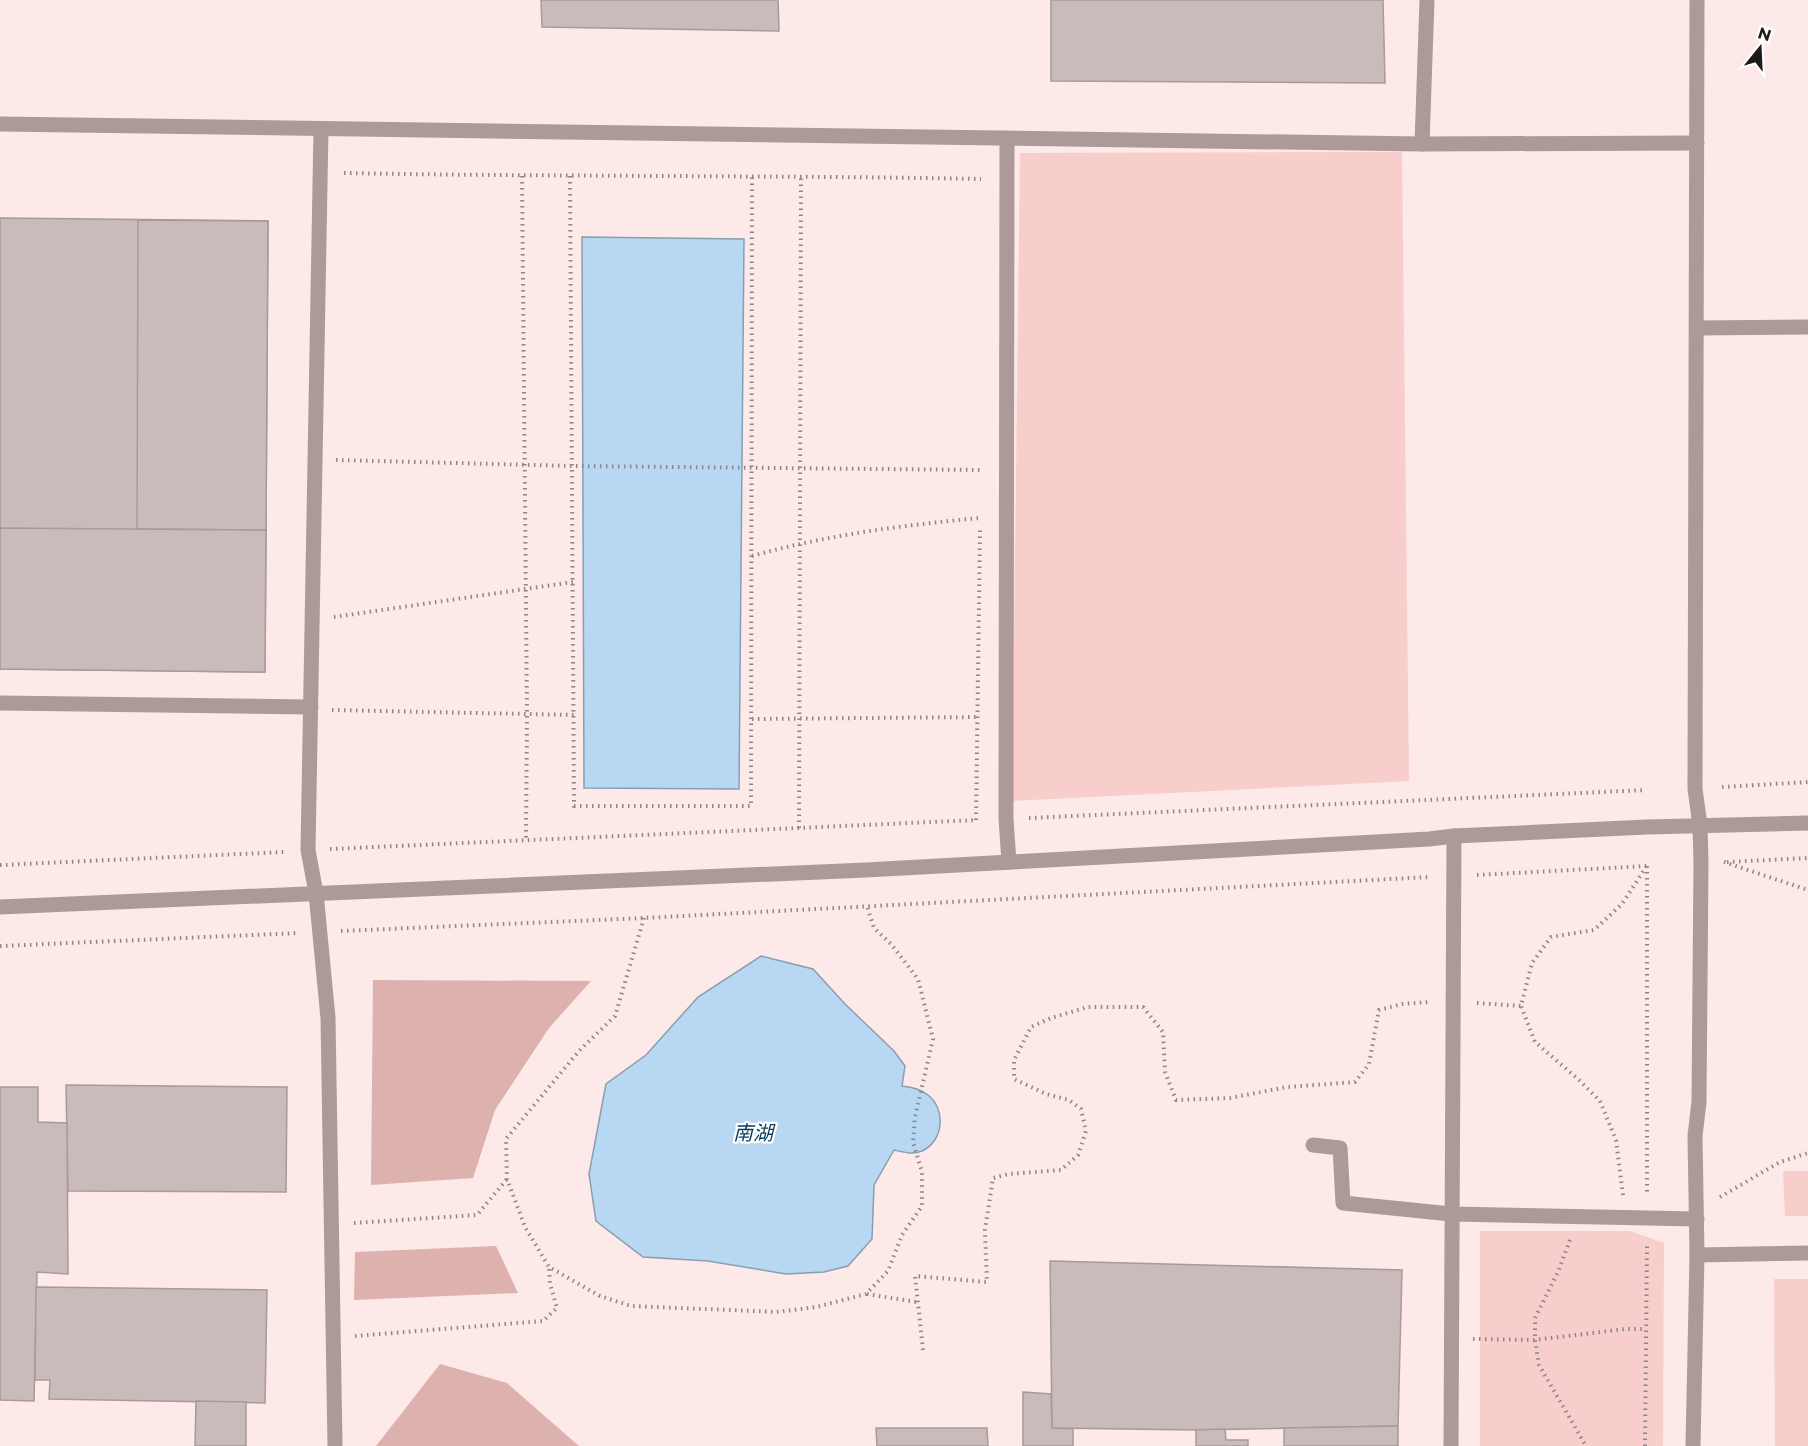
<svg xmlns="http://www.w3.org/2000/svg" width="1808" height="1446" viewBox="0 0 1808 1446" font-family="Montserrat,'Noto Sans SC',sans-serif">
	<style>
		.built { fill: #fce9e8 }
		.green { fill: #f7cecb }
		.forest { fill: #ddb1ad }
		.water { fill: #b8d7f3; stroke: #8a9eb2; stroke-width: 1.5 }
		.building { fill: #c9bbba; stroke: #a79a99; stroke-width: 1.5 }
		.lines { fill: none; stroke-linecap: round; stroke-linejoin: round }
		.path { stroke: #8c8786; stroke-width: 4; stroke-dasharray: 1.5 4.5; stroke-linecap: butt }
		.minor { stroke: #ad9a98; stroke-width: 15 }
		.labels { text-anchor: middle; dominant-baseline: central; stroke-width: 4.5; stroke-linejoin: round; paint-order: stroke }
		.water-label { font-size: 20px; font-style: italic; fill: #0a3d62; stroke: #fff }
	</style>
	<rect width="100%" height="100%" fill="#fef8f8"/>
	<rect class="built" x="0" y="0" width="1808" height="1446"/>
	<g class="green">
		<polygon points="1402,152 1409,781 1012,801 1020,153"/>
		<polygon points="1783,1171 1808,1171 1808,1216 1785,1216"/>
		<polygon points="1480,1231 1630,1231 1664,1243 1663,1446 1480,1446"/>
		<polygon points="1774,1279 1808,1279 1808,1446 1775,1446"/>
	</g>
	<g class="forest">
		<polygon points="373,980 591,981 549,1028 495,1110 473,1178 371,1185"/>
		<polygon points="496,1246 518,1293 354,1300 355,1252"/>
		<polygon points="440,1364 507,1383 579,1446 376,1446"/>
	</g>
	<g class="water">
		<polygon points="582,237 744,239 739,789 584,788"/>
		<path d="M761,956L813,969L845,1004L894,1051L905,1066L902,1086C911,1087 921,1089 928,1095C946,1109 944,1141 922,1151C913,1155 903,1152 894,1150L874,1185L872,1239L848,1266L824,1272L786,1274L708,1261L643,1257L596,1221L589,1174L606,1084L646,1055L698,997Z"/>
	</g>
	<g class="building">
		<polygon points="541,0 778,0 779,31 542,27"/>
		<polygon points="1051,0 1383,0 1385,83 1051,81"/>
		<polygon points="0,218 268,221 265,672 0,669"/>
		<polygon points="138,220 268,221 266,530 137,529"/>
		<polygon points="0,528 266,530 265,672 0,669"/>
		<polygon points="66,1085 287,1087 286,1192 68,1191"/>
		<polygon points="0,1087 38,1087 38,1122 67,1123 68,1274 37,1272 34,1401 0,1400"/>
		<polygon points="1050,1261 1402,1270 1398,1426 1196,1430 1052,1428"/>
		<polygon points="36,1287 267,1290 265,1403 49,1399 50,1380 35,1380"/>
		<polygon points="1023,1392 1051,1394 1052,1428 1073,1429 1073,1446 1023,1446"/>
		<polygon points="196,1401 246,1402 246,1446 195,1446"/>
		<polygon points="1398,1426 1398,1446 1284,1446 1284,1428"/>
		<polygon points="876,1428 987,1428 988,1446 877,1446"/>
		<polygon points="1225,1429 1226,1440 1248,1440 1248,1446 1196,1446 1196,1430"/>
	</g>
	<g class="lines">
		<g class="path">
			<path d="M344,173C557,177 769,175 981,179"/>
			<polyline points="522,176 527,715 526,840"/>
			<polyline points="570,176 574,806 751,806 752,176"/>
			<polyline points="336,460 573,466 981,470"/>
			<path d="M752,556C827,535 903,525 980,518"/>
			<polyline points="334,617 573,582"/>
			<polyline points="332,710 574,715"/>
			<polyline points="752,719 978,717"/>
			<polyline points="1722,787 1808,782"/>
			<polyline points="1029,818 1646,790"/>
			<polyline points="976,820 980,530"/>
			<polyline points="799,828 801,176"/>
			<polyline points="330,849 976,820"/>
			<polyline points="1724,862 1808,890"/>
			<polyline points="1727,862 1808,858"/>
			<polyline points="0,865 284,852"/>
			<polyline points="1647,866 1647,1195"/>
			<polyline points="1477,875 1647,866"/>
			<polyline points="644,918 615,1016 579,1051 506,1139 507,1179 525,1227 549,1267 600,1296 631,1306 776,1312 816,1307 866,1294 888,1271 902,1235 922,1206 922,1172 913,1142 915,1117 933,1039 918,979 891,944 874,928 867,906"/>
			<polyline points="341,931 644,918 1430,877"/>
			<polyline points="0,946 298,933"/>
			<polyline points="1477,1003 1521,1006"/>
			<polyline points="1623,1195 1616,1140 1600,1101 1578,1079 1535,1042 1521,1006 1532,963 1551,937 1594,930 1622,904 1646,867"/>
			<polyline points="1720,1197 1780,1162 1808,1153"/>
			<polyline points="354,1223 477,1215 507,1179"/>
			<polyline points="1570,1240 1558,1272 1535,1318 1535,1340 1539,1365 1586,1446"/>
			<polyline points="867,1294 916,1302"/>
			<polyline points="355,1336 543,1321 557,1308 550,1284 549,1267"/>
			<polyline points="1473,1339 1535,1340 1625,1329 1646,1329"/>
			<polyline points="923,1350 915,1276 987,1282 985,1230 993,1178 1009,1174 1061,1170 1078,1155 1086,1131 1081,1109 1069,1100 1046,1094 1014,1079 1014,1060 1031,1027 1051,1018 1088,1007 1143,1007 1163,1032 1165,1072 1176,1100 1230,1098 1287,1087 1355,1082 1369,1064 1379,1010 1402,1004 1430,1002"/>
			<polyline points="1645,1446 1647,1242"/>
		</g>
		<g class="minor">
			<polyline points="0,124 1422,144 1697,143"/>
			<polyline points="321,129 308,850 316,893 328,1018 335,1446"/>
			<polyline points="1007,138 1006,819 1009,862"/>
			<polyline points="1422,144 1427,0"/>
			<polyline points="1697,328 1808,327"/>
			<polyline points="0,703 311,707"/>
			<polyline points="0,907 866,870 1429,839 1454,836 1647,827 1808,823"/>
			<polyline points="1313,1145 1340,1148 1343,1203 1451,1214 1697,1219"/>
			<polyline points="1697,1255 1808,1253"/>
			<polyline points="1451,1446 1454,836"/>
			<polyline points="1693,1446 1697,1255 1695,1136 1699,1102 1701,863 1700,825 1695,789 1697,0"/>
		</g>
	</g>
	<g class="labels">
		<g class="water-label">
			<text x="753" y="1133">南湖</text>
		</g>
	</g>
	<g transform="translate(1760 48) rotate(18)" stroke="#ffffff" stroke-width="4.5" paint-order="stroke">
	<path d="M0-4.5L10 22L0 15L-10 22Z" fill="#1f1a19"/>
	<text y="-9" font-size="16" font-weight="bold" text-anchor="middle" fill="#1f1a19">N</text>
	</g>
</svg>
